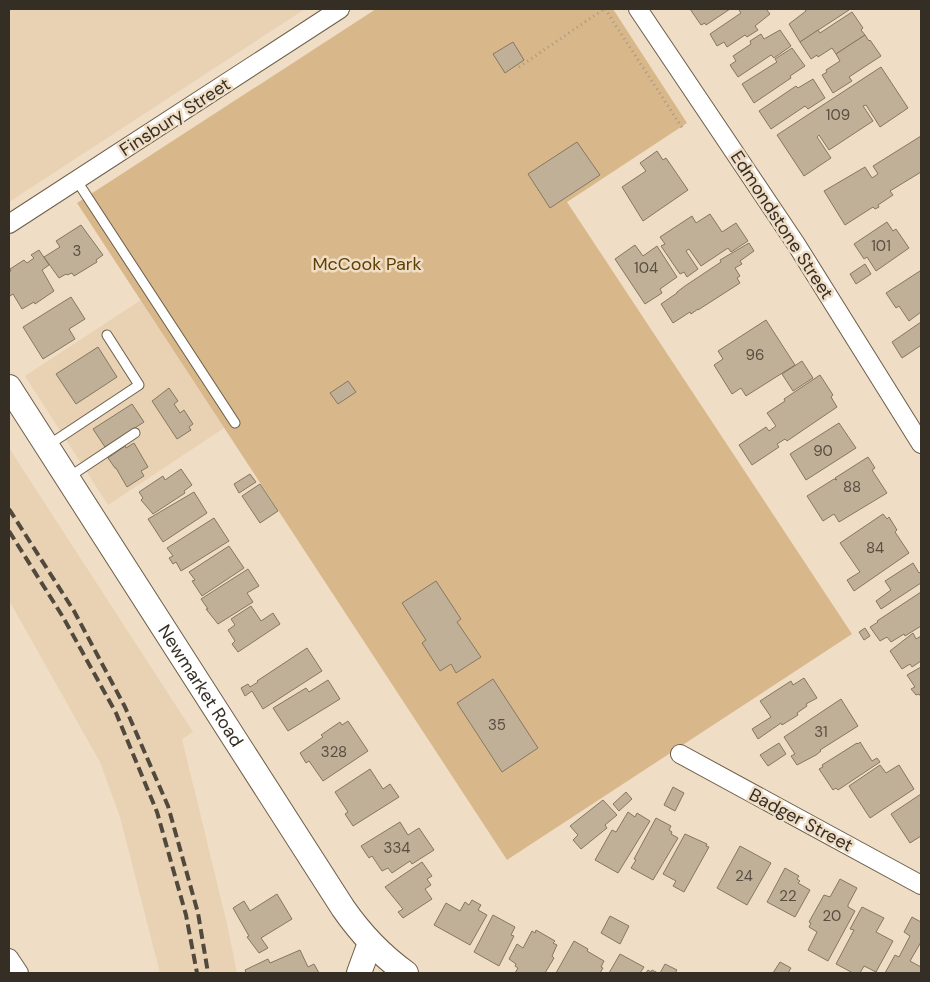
<svg xmlns="http://www.w3.org/2000/svg" width="930" height="982" viewBox="0 0 930 982" font-family="'DM Sans',sans-serif">
	<style>
		.built { fill: #e8d2b3 }
		.green { fill: #d8b88a }
		.building { fill: #c1b098; stroke: #867761 }
		.lines { fill: none; stroke-linecap: round; stroke-linejoin: round }
		.service-casing { stroke: #6d5e48; stroke-width: 11 }
		.minor-casing { stroke: #6d5e48; stroke-width: 20 }
		.secondary-casing { stroke: #6d5e48; stroke-width: 26 }
		.path { stroke: #a59785; stroke-width: 3; stroke-dasharray: 1 4; stroke-linecap: butt }
		.service { stroke: #fff; stroke-width: 9 }
		.minor { stroke: #fff; stroke-width: 18 }
		.secondary { stroke: #fff; stroke-width: 24 }
		.rail { stroke: #52493d; stroke-width: 4; stroke-dasharray: 10 5; stroke-linecap: butt }
		.labels { text-anchor: middle; dominant-baseline: central; stroke-width: 5; stroke-linejoin: round; paint-order: stroke }
		.number-label { font-size: 15px; fill: #584e41 }
		.street-label { font-size: 18px; fill: #352e24; stroke: #efddc5 }
		.park-label { font-size: 18px; fill: #5f4003; stroke: #efddc5 }
	</style>
	<rect width="100%" height="100%" fill="#efddc5"/>
	<g class="built">
		<polygon points="9,9 305,9 9,202"/>
		<polygon points="141,300 224,428 108,505 25,376"/>
		<polygon points="9,448 193,732 182,739 227,924 237,973 160,973 120,817 100,762 9,600"/>
	</g>
	<polygon class="green" points="376,9 613,9 687,123 567,202 852,634 507,860 77,203"/>
	<g class="building">
		<polygon points="690,9 730,9 706,25 705,23 701,25"/>
		<polygon points="740,9 766,9 770,14 755,26 758,30 747,37 745,35 727,47 724,42 717,46 710,34 741,13 739,10"/>
		<polygon points="805,9 849,9 849,10 800,42 789,24 806,11"/>
		<polygon points="852,12 863,28 861,30 865,35 836,54 832,48 818,57 817,55 811,59 800,42 818,30 820,33"/>
		<polygon points="780,30 791,46 774,58 771,55 738,77 730,65 736,61 733,56 751,44 750,41 761,34 764,39"/>
		<polygon points="865,35 869,41 870,40 881,56 849,77 852,81 833,93 822,75 827,72 826,70 840,61 836,54"/>
		<polygon points="513,42 524,60 505,73 493,54"/>
		<polygon points="792,48 805,66 790,76 791,78 754,103 742,84 777,62 775,59"/>
		<polygon points="881,67 908,108 880,127 866,105 863,106 873,121 829,150 819,135 817,137 831,158 804,176 777,135"/>
		<polygon points="813,79 825,98 808,109 805,106 771,129 759,111 796,86 798,88"/>
		<polygon points="921,136 921,172 890,191 893,195 878,205 879,207 875,209 873,207 845,225 824,191 865,167 872,178 878,174 873,166"/>
		<polygon points="577,142 600,175 550,208 528,174"/>
		<polygon points="657,151 663,160 666,158 688,190 643,221 622,187 646,171 640,163"/>
		<polygon points="710,214 722,232 736,223 748,241 731,252 728,248 701,266 689,249 686,251 698,269 687,277 684,272 680,274 661,246 665,244 660,237 692,216 696,223"/>
		<polygon points="887,222 893,231 896,229 909,248 876,271 867,257 864,259 854,244"/>
		<polygon points="81,225 103,255 96,260 97,262 74,276 72,273 67,275 66,274 59,278 44,257 60,247 56,241"/>
		<polygon points="749,243 754,251 740,261 742,264 735,268 740,276 737,278 740,283 698,310 698,309 691,314 690,312 673,323 661,304 677,293 677,292 685,286 721,262 720,260"/>
		<polygon points="635,245 643,256 657,246 677,277 660,289 662,293 645,304 615,259"/>
		<polygon points="39,250 49,265 42,270 54,291 35,304 34,302 22,309 13,294 10,296 9,294 9,272 11,271 10,269 24,260 27,263 34,258 31,255"/>
		<polygon points="865,264 871,274 856,284 850,274"/>
		<polygon points="920,271 921,273 921,312 909,321 899,306 896,308 886,293"/>
		<polygon points="71,297 85,319 69,329 75,339 43,359 23,327"/>
		<polygon points="766,320 795,365 746,396 741,388 732,394 714,365 723,359 718,351"/>
		<polygon points="921,322 921,347 920,346 902,358 892,342"/>
		<polygon points="98,347 117,377 76,404 56,374"/>
		<polygon points="802,361 813,378 793,391 782,374"/>
		<polygon points="820,375 833,395 831,397 837,407 787,441 785,439 777,444 779,447 752,465 739,445 766,427 769,431 776,426 767,413 785,401 784,399"/>
		<polygon points="348,381 356,392 338,404 330,393"/>
		<polygon points="169,388 178,401 174,404 180,413 184,410 193,424 189,427 191,430 177,439 152,401"/>
		<polygon points="132,404 144,422 105,447 93,429"/>
		<polygon points="839,423 856,448 806,480 790,454"/>
		<polygon points="134,443 148,467 141,471 144,476 127,487 116,468 115,468 108,458 125,446 126,448"/>
		<polygon points="868,457 875,468 872,470 887,493 839,522 834,514 823,521 807,496 834,479 837,480 835,478"/>
		<polygon points="181,469 192,485 184,491 185,493 153,514 141,500 143,498 139,492 163,476 165,480"/>
		<polygon points="250,474 256,482 239,493 234,484"/>
		<polygon points="260,484 278,511 260,523 242,496"/>
		<polygon points="194,492 207,513 163,542 148,519"/>
		<polygon points="883,514 887,519 889,517 897,530 895,532 909,553 854,591 847,580 860,572 840,543"/>
		<polygon points="214,518 229,541 181,571 176,562 173,564 169,558 173,556 167,548"/>
		<polygon points="229,546 244,568 202,596 192,581 195,580 189,572"/>
		<polygon points="913,563 919,573 921,571 921,583 881,609 876,601 891,590 885,581"/>
		<polygon points="248,569 259,586 247,593 253,602 218,624 206,609 208,609 201,599"/>
		<polygon points="436,581 461,619 457,622 481,657 456,673 451,664 440,671 422,643 426,640 402,603"/>
		<polygon points="921,592 921,626 905,636 904,634 891,642 887,637 880,641 870,627 878,622 877,621"/>
		<polygon points="251,606 261,621 273,613 280,624 238,652 232,644 235,641 228,630 235,625 231,619"/>
		<polygon points="865,628 870,636 864,640 859,632"/>
		<polygon points="913,633 916,639 921,636 921,661 912,667 910,664 902,669 890,651"/>
		<polygon points="307,648 322,671 263,709 252,691 245,696 241,688 248,684 250,687 258,682 257,681"/>
		<polygon points="921,667 921,697 919,694 916,695 911,689 915,687 907,675"/>
		<polygon points="804,678 817,698 806,704 807,706 797,713 798,715 782,725 781,723 758,739 752,729 771,717 760,701 791,681 793,685"/>
		<polygon points="493,679 538,748 502,772 457,703"/>
		<polygon points="328,680 340,699 288,731 273,708 306,688 309,692"/>
		<polygon points="841,699 858,726 820,750 821,751 816,755 797,765 791,756 795,754 784,737"/>
		<polygon points="348,721 368,751 323,781 309,761 306,763 300,753 323,737 321,735 340,722 342,725"/>
		<polygon points="860,742 872,761 877,758 880,762 838,790 836,788 833,790 819,769 823,767 822,765 857,743 858,744"/>
		<polygon points="779,743 786,754 768,766 760,755"/>
		<polygon points="880,765 886,773 899,765 914,789 870,818 849,786"/>
		<polygon points="370,769 383,789 390,784 399,797 353,826 345,814 348,812 335,792"/>
		<polygon points="673,787 684,793 675,811 664,805"/>
		<polygon points="626,792 632,799 619,811 613,804"/>
		<polygon points="921,794 921,836 910,843 891,814"/>
		<polygon points="603,800 617,815 605,825 607,828 581,849 573,840 578,835 570,826"/>
		<polygon points="628,812 635,817 637,813 650,821 618,873 595,860 612,830 616,832"/>
		<polygon points="656,818 671,826 669,830 672,832 671,834 678,838 653,880 631,868 636,860 634,859"/>
		<polygon points="400,822 408,835 419,828 434,850 412,864 410,861 392,873 388,868 382,871 372,856 369,858 361,846"/>
		<polygon points="685,834 707,844 706,846 709,847 684,892 673,886 676,881 663,874"/>
		<polygon points="740,846 771,863 747,905 717,888"/>
		<polygon points="422,862 432,876 427,879 431,885 425,889 432,899 403,918 398,912 403,909 385,887"/>
		<polygon points="785,868 799,876 797,879 800,881 798,883 810,890 795,917 767,902"/>
		<polygon points="840,879 857,888 848,905 848,907 855,911 828,961 808,950 817,932 809,927 811,923 809,922 824,895 830,897"/>
		<polygon points="277,894 292,919 261,938 268,948 259,953 247,937 249,936 233,908 244,901 250,911"/>
		<polygon points="472,900 481,905 478,910 487,915 470,945 434,925 446,903 460,911 465,902 469,905"/>
		<polygon points="862,907 884,918 876,932 893,941 876,972 864,966 860,973 853,973 836,964 854,930 850,929"/>
		<polygon points="493,915 515,927 511,935 514,936 499,966 474,952"/>
		<polygon points="610,916 629,926 620,944 601,933"/>
		<polygon points="912,917 921,922 921,942 910,961 921,967 921,973 885,973 895,955 899,957 910,936 904,932"/>
		<polygon points="536,930 555,941 553,943 557,945 552,956 554,958 545,973 515,973 518,968 515,966 516,964 509,959 517,944 523,948 532,931 535,933"/>
		<polygon points="574,941 588,949 587,951 604,961 601,967 603,968 600,973 556,973"/>
		<polygon points="300,950 308,967 314,964 319,973 246,973 245,970 268,959 270,963"/>
		<polygon points="620,954 644,967 640,973 609,973"/>
		<polygon points="780,962 791,968 788,973 773,973"/>
		<polygon points="665,964 677,970 675,973 660,973"/>
		<polygon points="648,970 651,972 652,970 658,973 646,973"/>
	</g>
	<g class="lines">
		<defs>
			<g id="service">
				<polyline points="77,181 235,423"/>
				<polyline points="47,446 139,385 107,335"/>
				<polyline points="69,477 135,433"/>
			</g>
			<g id="minor">
				<polyline points="638,9 796,244 921,444"/>
				<polyline points="9,224 340,9"/>
				<polyline points="680,754 921,885"/>
				<polyline points="9,958 19,973"/>
			</g>
			<g id="secondary">
				<path id="s1" d="M9,387L343,908C361,934 381,955 406,973"/>
				<polyline points="359,973 370,943"/>
			</g>
		</defs>
		<use href="#service" class="service-casing"/>
		<use href="#minor" class="minor-casing"/>
		<use href="#secondary" class="secondary-casing"/>
		<g class="path">
			<polyline points="605,9 683,129"/>
			<polyline points="519,67 604,9"/>
		</g>
		<use href="#service" class="service"/>
		<use href="#minor" class="minor"/>
		<use href="#secondary" class="secondary"/>
		<g class="rail">
			<polyline points="9,509 74,611 125,707 168,806 198,913 208,973"/>
			<polyline points="9,531 63,617 116,713 157,812 186,915 197,973"/>
		</g>
	</g>
	<g class="labels">
		<g class="number-label">
			<text x="838" y="115">109</text>
			<text x="881" y="246">101</text>
			<text x="77" y="251">3</text>
			<text x="646" y="268">104</text>
			<text x="755" y="355">96</text>
			<text x="823" y="451">90</text>
			<text x="852" y="487">88</text>
			<text x="875" y="548">84</text>
			<text x="497" y="725">35</text>
			<text x="821" y="732">31</text>
			<text x="334" y="752">328</text>
			<text x="397" y="848">334</text>
			<text x="744" y="876">24</text>
			<text x="788" y="896">22</text>
			<text x="832" y="916">20</text>
		</g>
		<g class="street-label">
			<text transform="translate(175 117) rotate(-33)">Finsbury Street</text>
			<text transform="translate(782 225) rotate(57)">Edmondstone Street</text>
			<text stroke="none"><textPath href="#s1" startOffset="355">Newmarket Road</textPath></text>
			<text transform="translate(801 820) rotate(28)">Badger Street</text>
		</g>
		<g class="park-label">
			<text x="367" y="264">McCook Park</text>
		</g>
	</g>
	<rect width="930" height="982" fill="none" stroke="#352e24" stroke-width="20"/>
</svg>
